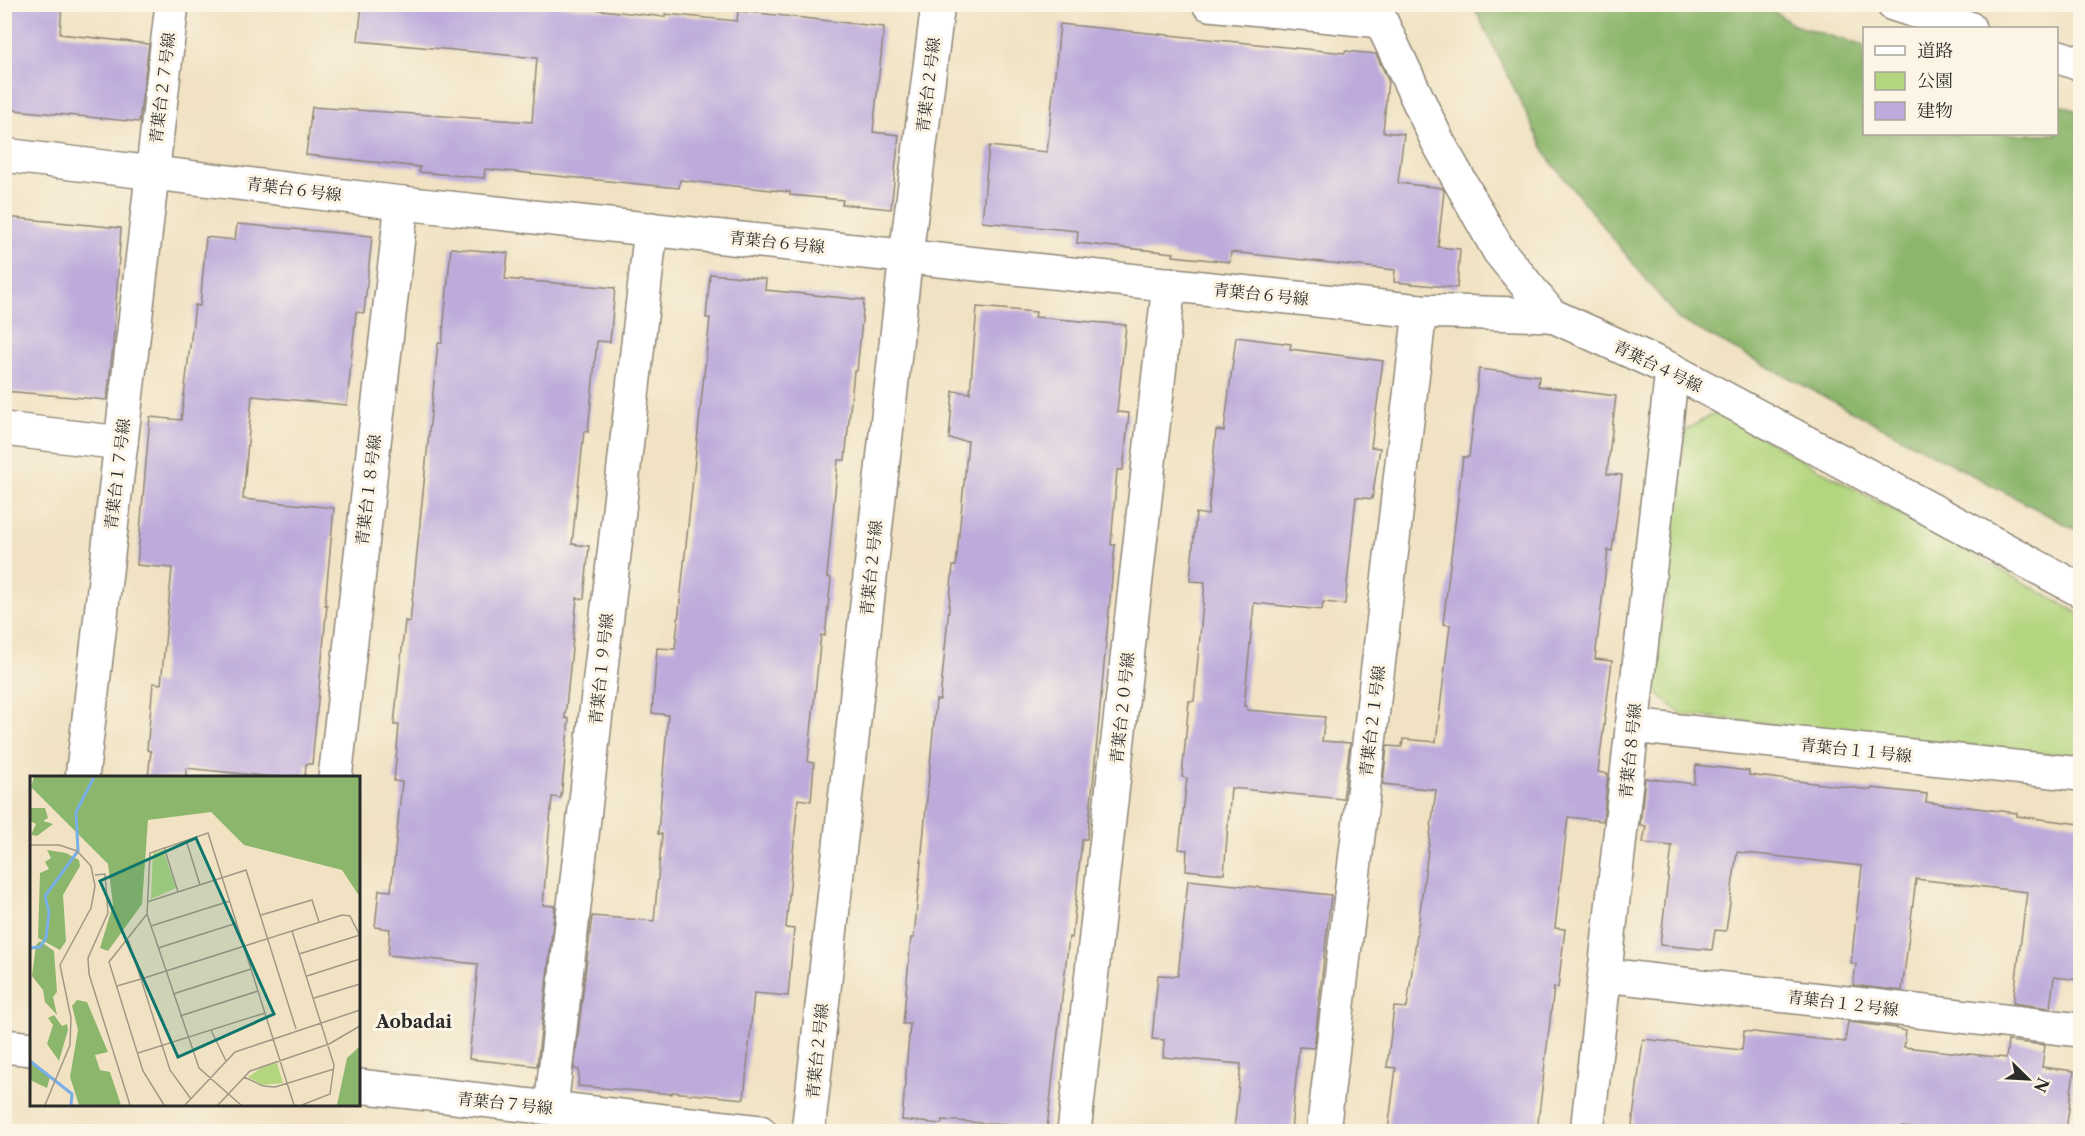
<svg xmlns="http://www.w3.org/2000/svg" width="2085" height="1136" viewBox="0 0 2085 1136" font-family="'Libre Caslon Text','Noto Serif JP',serif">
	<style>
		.green { fill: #b2d57e; stroke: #6e8054; stroke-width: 1.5 }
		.forest { fill: #8db66d; stroke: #5c704c; stroke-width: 1.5 }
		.building { fill: #beabdb }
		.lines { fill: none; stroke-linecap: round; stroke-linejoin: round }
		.street-casing { stroke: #8e8677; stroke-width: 36 }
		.street { stroke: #fff; stroke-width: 33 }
		.labels { text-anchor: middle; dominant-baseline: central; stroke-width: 6; stroke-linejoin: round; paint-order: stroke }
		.street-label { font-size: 16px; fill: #2b2b2b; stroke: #fcf5e5 }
		.neighbourhood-label { font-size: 18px; font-weight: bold; fill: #2b2b2b; stroke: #fcf5e5 }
		.inset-river { fill: none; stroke: #78afe7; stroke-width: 3 }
		.inset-road { fill: none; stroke: #a19986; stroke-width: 1.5 }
		.view { fill: #0f766e; fill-opacity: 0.15; stroke: #0f766e; stroke-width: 3 }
		.inset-edge { fill: none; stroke: #2b2b2b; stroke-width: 3 }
	</style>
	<rect width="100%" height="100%" fill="#fcf5e5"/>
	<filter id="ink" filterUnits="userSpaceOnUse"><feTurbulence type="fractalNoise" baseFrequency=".0167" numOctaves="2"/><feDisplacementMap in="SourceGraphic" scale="12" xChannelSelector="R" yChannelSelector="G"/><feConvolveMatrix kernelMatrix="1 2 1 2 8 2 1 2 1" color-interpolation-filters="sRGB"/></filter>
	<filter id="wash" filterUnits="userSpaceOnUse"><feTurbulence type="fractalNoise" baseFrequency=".008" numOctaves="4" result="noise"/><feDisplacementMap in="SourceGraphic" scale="24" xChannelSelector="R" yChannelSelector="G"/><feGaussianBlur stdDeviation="1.35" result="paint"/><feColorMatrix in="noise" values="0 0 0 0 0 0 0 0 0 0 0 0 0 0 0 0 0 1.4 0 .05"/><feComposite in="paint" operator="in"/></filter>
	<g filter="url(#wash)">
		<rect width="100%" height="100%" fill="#f0e2c3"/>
		<polygon class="green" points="1716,412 2080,614 2080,758 1681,714 1654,690 1686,430"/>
		<polygon class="forest" points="1473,5 1765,5 1794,25 1864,46 1864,134 2056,134 2057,104 2080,112 2080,532 1678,319 1549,159"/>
		<g id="blocks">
			<g class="building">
				<polygon points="4,4 62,4 60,34 149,44 139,122 4,109"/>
				<polygon points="362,4 546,4 665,17 665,14 737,21 738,11 884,27 873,132 899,135 891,209 842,204 843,200 790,195 790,192 680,180 679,188 485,169 484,178 419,172 420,167 306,155 312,107 532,122 537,58 358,41"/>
				<polygon points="1060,24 1345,53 1345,51 1376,54 1388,80 1383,132 1404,134 1398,183 1442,188 1444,191 1438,247 1460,249 1457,288 1394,282 1395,270 1231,252 1230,262 1173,256 1174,253 1077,243 1078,231 982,222 989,146 1047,152"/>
				<polygon points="4,217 121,228 113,346 107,400 4,391"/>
				<polygon points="237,224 372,236 364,313 356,312 347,405 252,396 243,499 334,508 325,605 327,605 312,764 306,764 305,777 273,777 186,768 186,777 148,777 151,751 147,750 153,683 161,684 172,568 137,565 150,417 181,420 195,305 200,306 206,237 235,240"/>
				<polygon points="451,248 508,253 505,279 615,288 610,342 597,341 588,432 584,431 572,544 589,546 584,599 577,598 565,718 569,719 561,798 552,797 543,905 555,906 537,1066 469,1059 478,964 388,955 390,929 375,927 379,890 391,891 402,782 394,781 399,725 394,725 405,621 410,622 438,343 442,343"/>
				<polygon points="710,274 766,279 765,290 864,300 857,371 854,371 845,460 838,460 827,577 831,578 825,636 821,635 808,762 814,763 811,801 798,799 786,928 794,929 788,996 754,993 744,1099 672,1092 672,1094 578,1086 579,1070 574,1069 592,916 654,921 662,834 658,834 668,715 652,713 657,648 675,649 710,318 706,318"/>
				<polygon points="977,307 1036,312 1035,317 1126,325 1117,412 1129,413 1123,470 1117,470 1111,545 1115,545 1093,784 1087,839 1082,839 1072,938 1069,937 1047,1128 942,1120 941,1124 902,1120 910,1024 903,1024 911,938 914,938 936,700 940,700 953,566 956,566 968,441 949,439 953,391 970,393"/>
				<polygon points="1236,337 1291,344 1290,349 1383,361 1371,447 1380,448 1372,499 1356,497 1345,604 1323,602 1322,610 1254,603 1244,706 1247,706 1247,710 1325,717 1322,741 1350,743 1343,799 1231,788 1224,874 1186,870 1187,850 1179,849 1187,778 1182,777 1189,701 1194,701 1205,582 1190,581 1196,513 1208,515 1216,430 1224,431"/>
				<polygon points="1479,369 1539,376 1538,386 1616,396 1607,474 1622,475 1612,551 1608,550 1595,659 1612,661 1598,772 1608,774 1603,821 1568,817 1555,928 1565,929 1558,988 1554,987 1537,1131 1388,1131 1396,1068 1387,1067 1394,1007 1407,1008 1436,790 1383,784 1387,746 1402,747 1403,739 1436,742 1450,625 1443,624 1463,457 1469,457"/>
				<polygon points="1696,765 1749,771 1749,775 1871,790 1872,788 1927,794 1926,802 2017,813 2017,816 2080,824 2080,980 2054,977 2050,1008 2013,1003 2027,892 1916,879 1902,991 1853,985 1856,964 1851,963 1862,866 1737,852 1726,931 1715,930 1712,950 1660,945 1672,846 1643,843 1646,826 1640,825 1645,778 1694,784"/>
				<polygon points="1188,880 1331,895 1314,1048 1299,1047 1291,1131 1234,1131 1241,1064 1163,1057 1164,1040 1152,1039 1158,975 1178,976"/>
				<polygon points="1848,1022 1897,1028 1897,1029 1906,1031 1904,1047 2006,1058 2008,1041 2045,1045 2042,1067 2074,1071 2066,1131 1941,1131 1902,1127 1902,1131 1682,1131 1632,1126 1643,1039 1742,1050 1744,1031 1845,1042"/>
			</g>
		</g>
	</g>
	<g filter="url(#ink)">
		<use href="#blocks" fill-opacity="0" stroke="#8e8677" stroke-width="1.5"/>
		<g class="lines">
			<defs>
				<g id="street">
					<polyline points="1209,4 1381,21"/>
					<polyline points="1373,4 1438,142 1499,251 1551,315 1672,370 2080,590"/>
					<polyline points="1893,4 1969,28"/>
					<polyline points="2056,56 2080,64"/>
					<polyline points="4,155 402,203 1420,311 1551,315"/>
					<polyline points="4,429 121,443"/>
					<polyline points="1632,726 2080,774"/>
					<polyline points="82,778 172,4"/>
					<polyline points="335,778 402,203"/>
					<polyline points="1605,975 2080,1030"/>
					<polyline points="4,1046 32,1049"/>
					<polyline points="358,1086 760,1132"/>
					<polyline points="551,1108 651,229"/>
					<polyline points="808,1132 906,255 938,4"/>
					<polyline points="1074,1132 1169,284"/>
					<polyline points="1323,1132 1420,311"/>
					<polyline points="1587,1132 1672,370"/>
				</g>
			</defs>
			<use href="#street" class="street-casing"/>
			<use href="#street" class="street"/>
		</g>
	</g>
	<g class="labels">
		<g class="street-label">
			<text transform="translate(928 85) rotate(-83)">青葉台２号線</text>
			<text transform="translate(162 88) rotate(-83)">青葉台２７号線</text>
			<text transform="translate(294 189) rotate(7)">青葉台６号線</text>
			<text transform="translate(777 242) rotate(6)">青葉台６号線</text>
			<text transform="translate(1261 294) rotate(6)">青葉台６号線</text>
			<text transform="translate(1658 366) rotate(26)">青葉台４号線</text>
			<text transform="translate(117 474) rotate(-83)">青葉台１７号線</text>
			<text transform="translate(368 490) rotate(-83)">青葉台１８号線</text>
			<text transform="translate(871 568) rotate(-84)">青葉台２号線</text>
			<text transform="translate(601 669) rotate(-84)">青葉台１９号線</text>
			<text transform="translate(1122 708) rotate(-84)">青葉台２０号線</text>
			<text transform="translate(1372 721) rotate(-83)">青葉台２１号線</text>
			<text transform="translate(1856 750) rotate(6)">青葉台１１号線</text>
			<text transform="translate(1630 751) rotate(-84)">青葉台８号線</text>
			<text transform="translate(1843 1003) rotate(7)">青葉台１２号線</text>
			<text transform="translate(817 1051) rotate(-84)">青葉台２号線</text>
			<text transform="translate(505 1103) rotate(6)">青葉台７号線</text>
		</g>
		<g class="neighbourhood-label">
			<text x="414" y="1022">Aobadai</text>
		</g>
	</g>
	<g transform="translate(30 776)">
		<rect width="330" height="330" fill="#f0e2c3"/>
		<path d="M133,74L146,112L121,123L123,77ZM247,287L253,307L233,309L218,301L231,292Z" fill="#b2d57e"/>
		<path d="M4,1H330V121L312,94L214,69L181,36L118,44L112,128L78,175L70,172L83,129L78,88L1,11ZM0,32H15L18,42L13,45L23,48L7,60L1,59L6,48L0,45ZM17,74L36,77L49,84L50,90L33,119L36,165L30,174L8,162L10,97L19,93L15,86L21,82ZM10,165L24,175L27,216L23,221L27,239L15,226L13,214L2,200L6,169ZM47,224L57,226L78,276L65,279L70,294L80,296L91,329H49L40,301L48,254L42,230ZM24,239L32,250L37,248L38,254L29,285L17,268L23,249L18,242ZM330,270V329H307L317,282ZM0,287L20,301L17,312L0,304Z" fill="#8db66d"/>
		<path class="inset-river" d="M0,172L10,171L16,162L19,136L15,120L48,75L46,36L64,1M0,285L42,318L41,329"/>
		<path class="inset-road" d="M156,64L170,109M0,69H29L47,75L61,90L65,110L61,132L30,189L41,242L40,269L15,329M134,71L148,116M65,99L75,98L78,137L58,182L59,198L100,329M117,126L216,94L266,253M117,138L169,292L211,329M231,139L282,124L289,146M121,150L200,125M262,155L304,289L300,318L272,329M128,172L207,147M269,178L330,159M277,200L330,183M87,210L111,203L98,164M143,218L221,193M284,222L330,208M150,240L228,215M181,254L196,285M108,277L235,237M214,301L233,310L245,311L304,293M161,323L140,294L111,203L312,139L320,140L330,160M134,329L113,295L79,186L117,138L120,77L178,57L264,329M155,329L205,276L330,234M188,329L220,295L299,268L330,250"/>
		<path class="view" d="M166,62L244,238L148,281L70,105Z"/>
		<rect width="330" height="330" class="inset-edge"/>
	</g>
	<rect width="2085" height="1136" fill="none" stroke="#fcf5e5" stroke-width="24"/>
	<rect x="1863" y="27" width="195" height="108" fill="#fcf5e5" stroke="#a8a49b" stroke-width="1.5"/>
	<rect x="1875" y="46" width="30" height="9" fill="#ffffff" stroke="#a8a49b" stroke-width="1.5"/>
	<text x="1917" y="57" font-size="18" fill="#2b2b2b">道路</text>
	<rect x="1875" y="72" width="30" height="18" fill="#b2d57e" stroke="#a8a49b" stroke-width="1.5"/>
	<text x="1917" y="87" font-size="18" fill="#2b2b2b">公園</text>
	<rect x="1875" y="102" width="30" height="18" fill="#beabdb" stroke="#a8a49b" stroke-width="1.5"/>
	<text x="1917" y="117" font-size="18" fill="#2b2b2b">建物</text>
	<g transform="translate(2028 1079) rotate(114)" stroke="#fcf5e5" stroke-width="4.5" paint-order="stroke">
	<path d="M0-4.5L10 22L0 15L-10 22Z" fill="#2b2b2b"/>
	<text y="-9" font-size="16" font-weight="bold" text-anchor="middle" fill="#2b2b2b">N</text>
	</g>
</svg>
